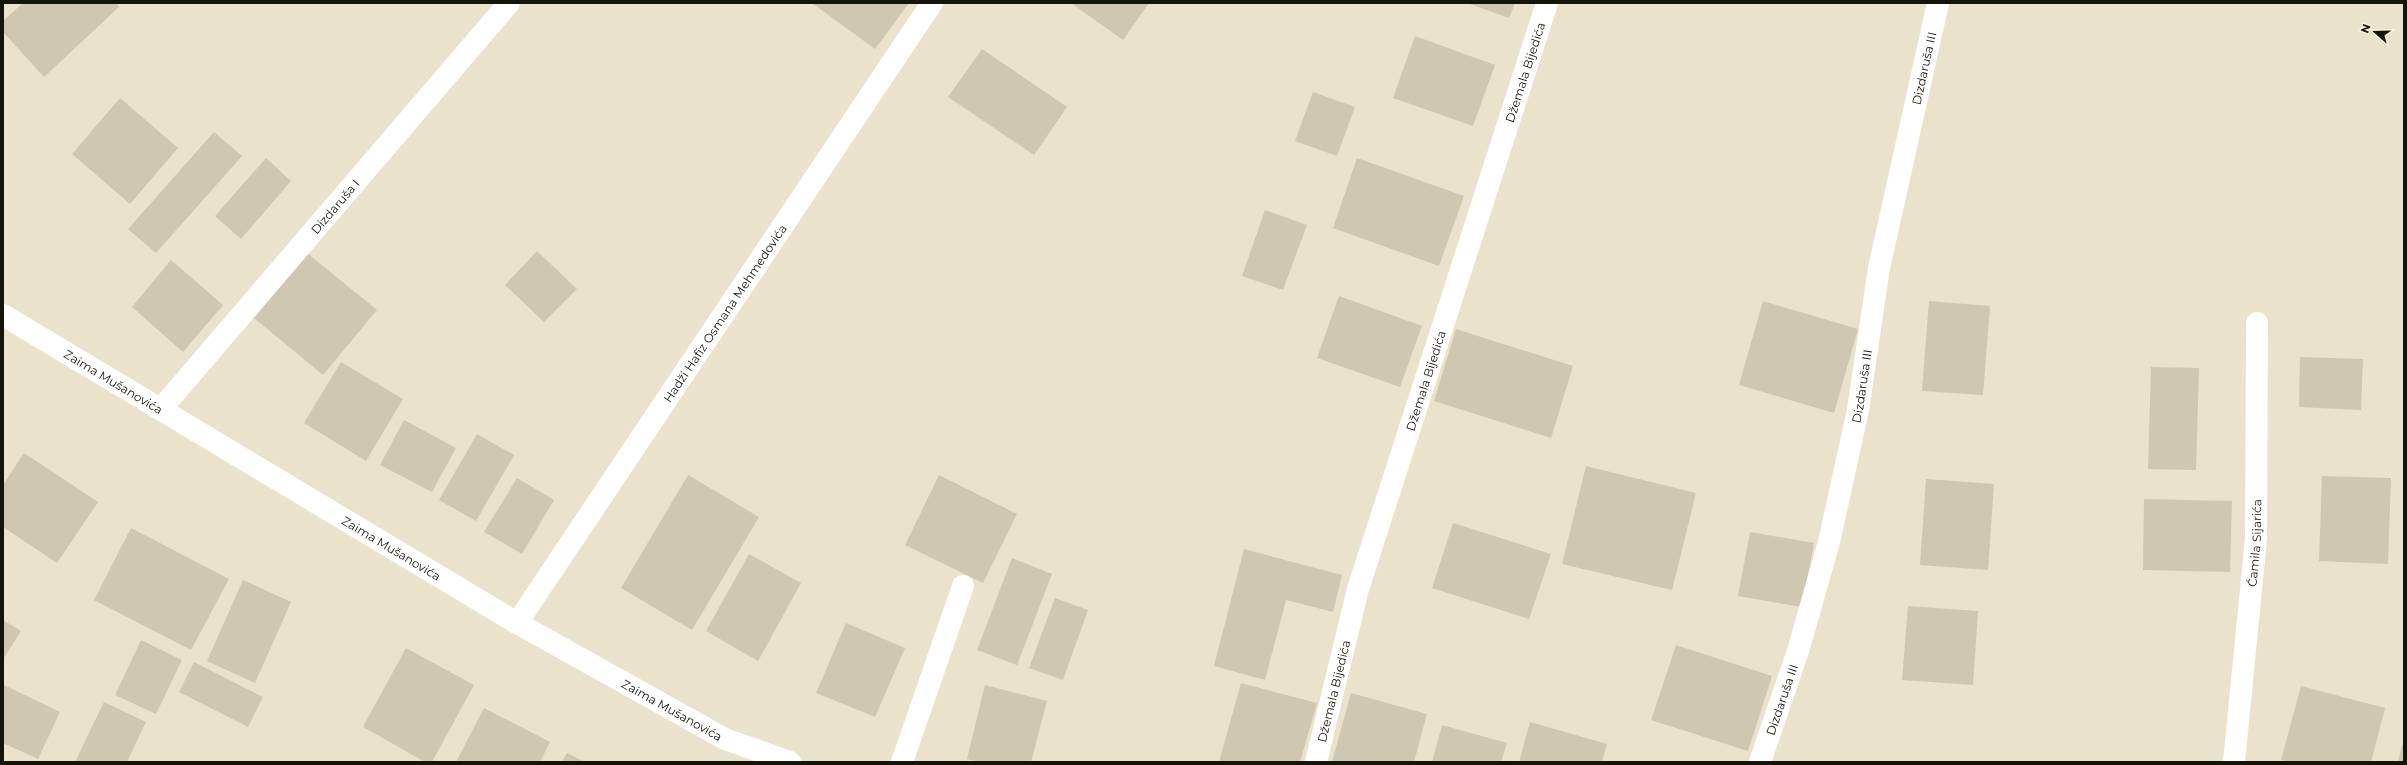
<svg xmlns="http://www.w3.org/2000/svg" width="2407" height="765" viewBox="0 0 2407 765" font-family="Montserrat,sans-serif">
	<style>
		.building { fill: #cfc7b0 }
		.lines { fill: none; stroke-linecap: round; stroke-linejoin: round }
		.street { stroke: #fff; stroke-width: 22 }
		.secondary { stroke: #fff; stroke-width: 22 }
		.labels { text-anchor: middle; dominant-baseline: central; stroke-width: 3.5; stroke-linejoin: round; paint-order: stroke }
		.street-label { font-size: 12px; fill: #16130b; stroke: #f8efd7 }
	</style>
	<rect width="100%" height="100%" fill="#eae2ca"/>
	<g class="building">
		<polygon points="23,3 116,3 119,7 44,77 3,32 3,21"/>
		<polygon points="812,3 909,3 875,49"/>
		<polygon points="1071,3 1149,3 1123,40"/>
		<polygon points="1467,3 1515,3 1509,18"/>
		<polygon points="1415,36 1495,65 1473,126 1393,98"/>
		<polygon points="982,49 1067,107 1034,155 948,97"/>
		<polygon points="1313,92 1355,107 1337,156 1295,141"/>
		<polygon points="120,98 178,148 130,204 72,154"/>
		<polygon points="214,132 242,156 156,253 128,229"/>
		<polygon points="266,158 291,181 241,239 215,216"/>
		<polygon points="1357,158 1464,196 1439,266 1333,228"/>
		<polygon points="1265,210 1307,225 1283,290 1242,276"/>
		<polygon points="537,251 577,289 544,322 505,285"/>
		<polygon points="307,253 377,310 323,375 254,318"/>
		<polygon points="171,260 223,305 183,352 132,307"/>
		<polygon points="1339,296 1422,326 1400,387 1317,358"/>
		<polygon points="1763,301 1858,329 1834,413 1739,385"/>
		<polygon points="1929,301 1990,306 1983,395 1922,391"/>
		<polygon points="1456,329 1573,366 1551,438 1434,401"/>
		<polygon points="2300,357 2363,359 2361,410 2299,407"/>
		<polygon points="341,362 403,399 366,461 304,423"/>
		<polygon points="2151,367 2199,368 2196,470 2148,469"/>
		<polygon points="404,420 456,448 432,492 380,465"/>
		<polygon points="477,434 514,455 476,521 439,500"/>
		<polygon points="24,453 98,502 57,563 3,527 3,485"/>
		<polygon points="1586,466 1696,493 1672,590 1562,564"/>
		<polygon points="688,475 759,517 692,630 621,588"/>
		<polygon points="939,475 1017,514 983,583 905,545"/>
		<polygon points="2322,476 2391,478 2388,564 2319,561"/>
		<polygon points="517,478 554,500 522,554 484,532"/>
		<polygon points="1926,479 1994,484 1988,570 1920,565"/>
		<polygon points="2144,499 2232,501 2230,572 2143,570"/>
		<polygon points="1453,523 1551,554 1529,619 1432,588"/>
		<polygon points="131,528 229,579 191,650 94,600"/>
		<polygon points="1750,532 1814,543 1802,607 1738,596"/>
		<polygon points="1244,549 1342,575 1333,612 1286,600 1265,680 1214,666"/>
		<polygon points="749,554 801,583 758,661 706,631"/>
		<polygon points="1012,558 1052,574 1017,665 977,650"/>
		<polygon points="243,580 291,602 255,683 207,661"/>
		<polygon points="1055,598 1088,610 1063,680 1029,668"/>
		<polygon points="1908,606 1978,611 1973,685 1902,680"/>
		<polygon points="3,620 21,631 3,659"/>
		<polygon points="846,623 905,648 875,717 816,693"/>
		<polygon points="141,640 182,660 156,714 115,695"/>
		<polygon points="1676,645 1772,676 1748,751 1651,720"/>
		<polygon points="406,648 474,685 432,762 425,762 363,727"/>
		<polygon points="194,662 263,697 248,727 179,692"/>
		<polygon points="1241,683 1317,703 1300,762 1219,762"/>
		<polygon points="4,685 60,712 38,759 3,743"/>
		<polygon points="985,685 1047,701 1031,762 980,762 967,759"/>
		<polygon points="2301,686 2385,708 2371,762 2289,762 2281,760"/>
		<polygon points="1351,693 1427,714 1414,762 1332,762"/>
		<polygon points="104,702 146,722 127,762 75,762"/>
		<polygon points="484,708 550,742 540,762 456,762"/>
		<polygon points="1530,722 1607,744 1602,762 1519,762"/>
		<polygon points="1442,725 1507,743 1501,762 1432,762"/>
		<polygon points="2402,745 2404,745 2404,762 2398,762"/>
		<polygon points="567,753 585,762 562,762"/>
	</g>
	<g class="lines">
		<g class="street">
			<path id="s1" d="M161,409L509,3"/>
			<path id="s2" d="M517,623L932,3"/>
			<polyline points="902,762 963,586"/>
			<path id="s3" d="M1316,762L1358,589L1547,3"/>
			<path id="s4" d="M1760,762L1798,651L1829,542L1858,410L1879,268L1938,3"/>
			<path id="s5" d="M2234,762L2256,539L2257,323"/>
		</g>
		<path class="secondary" id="s6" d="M3,315L517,623L725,739L790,762"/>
	</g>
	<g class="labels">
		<g class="street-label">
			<text stroke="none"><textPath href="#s4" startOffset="714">Dizdaruša III</textPath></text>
			<text stroke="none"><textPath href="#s3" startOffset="721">Džemala Bijedića</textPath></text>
			<text stroke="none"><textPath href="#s1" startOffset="267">Dizdaruša I</textPath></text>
			<text stroke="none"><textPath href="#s2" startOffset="373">Hadži Hafiz Osmana Mehmedovića</textPath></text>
			<text stroke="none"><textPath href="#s6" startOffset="129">Zaima Mušanovića</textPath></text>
			<text stroke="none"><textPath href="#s3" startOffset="397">Džemala Bijedića</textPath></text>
			<text stroke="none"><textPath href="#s4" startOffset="390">Dizdaruša III</textPath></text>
			<text stroke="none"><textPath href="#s5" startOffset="220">Ćamila Sijarića</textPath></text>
			<text stroke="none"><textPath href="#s6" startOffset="453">Zaima Mušanovića</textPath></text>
			<text stroke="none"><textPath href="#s3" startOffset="73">Džemala Bijedića</textPath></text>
			<text stroke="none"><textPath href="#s4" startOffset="66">Dizdaruša III</textPath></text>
			<text stroke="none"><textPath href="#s6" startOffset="777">Zaima Mušanovića</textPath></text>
		</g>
	</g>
	<rect width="2407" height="765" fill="none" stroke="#16130b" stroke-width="8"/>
	<g transform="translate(2375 32) rotate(290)" stroke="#f8efd7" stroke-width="3" paint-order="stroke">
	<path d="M0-3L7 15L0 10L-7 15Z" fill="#16130b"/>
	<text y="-6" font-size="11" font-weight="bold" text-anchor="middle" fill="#16130b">N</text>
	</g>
</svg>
